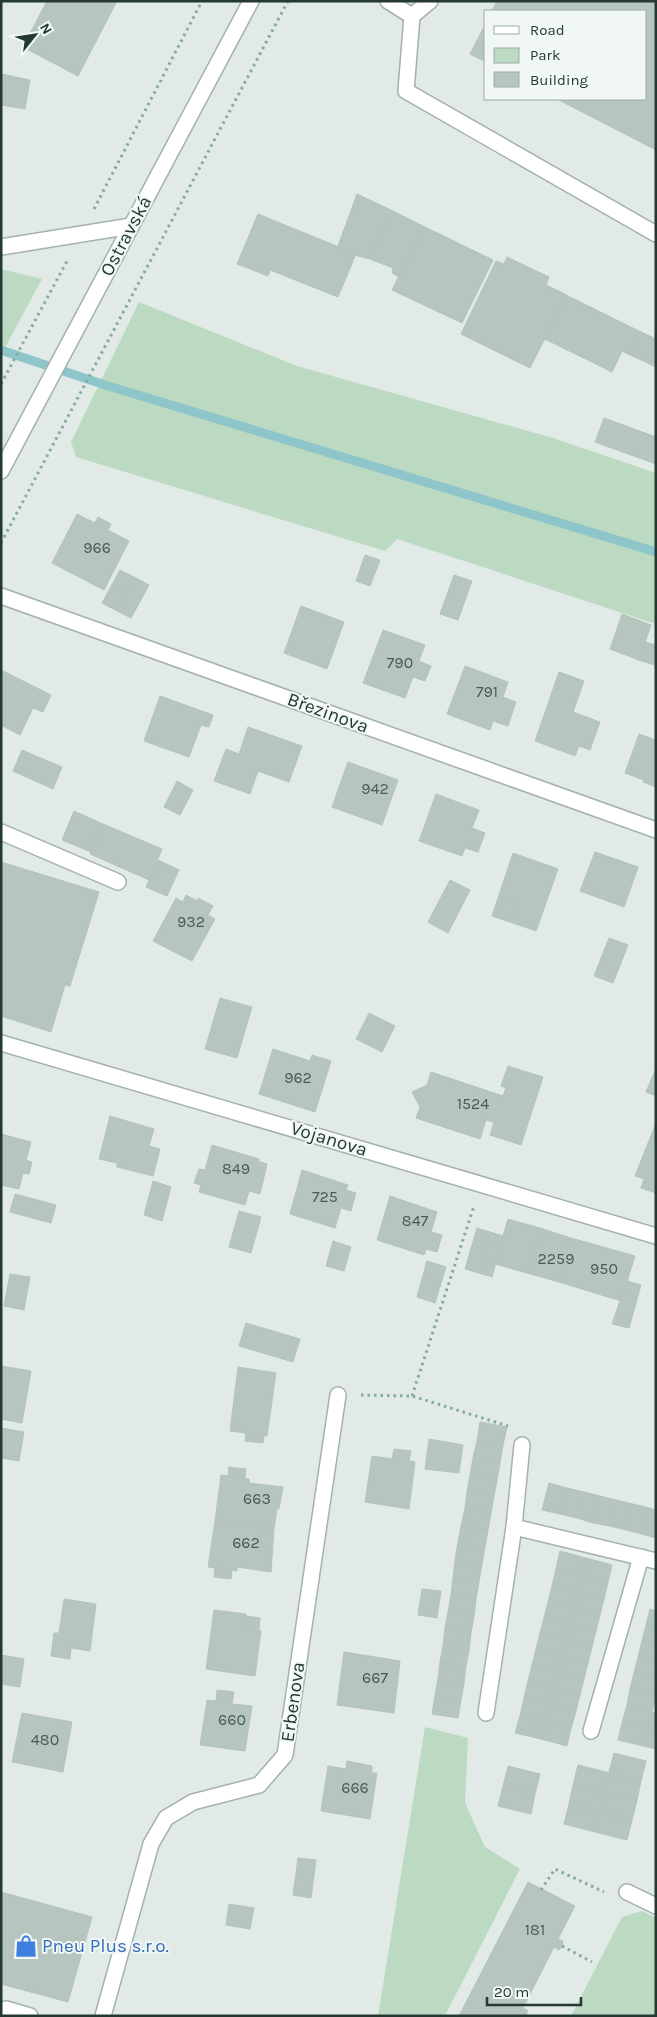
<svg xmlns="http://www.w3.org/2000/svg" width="657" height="2017" viewBox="0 0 657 2017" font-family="Karla,sans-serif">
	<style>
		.green { fill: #bcdac2 }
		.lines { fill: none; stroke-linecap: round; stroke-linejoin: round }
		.stream { stroke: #8dc5cb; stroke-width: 9 }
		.building { fill: #b7c5bf; stroke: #b4c3bc }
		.service-casing { stroke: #a4b1ac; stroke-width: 18 }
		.minor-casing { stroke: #a4b1ac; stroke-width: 18 }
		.tertiary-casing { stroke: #a4b1ac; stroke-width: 18 }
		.path { stroke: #84ab9d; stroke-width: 3; stroke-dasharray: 2.5 4; stroke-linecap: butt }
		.service { stroke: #fff; stroke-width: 15 }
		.minor { stroke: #fff; stroke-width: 15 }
		.tertiary { stroke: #fff; stroke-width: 15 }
		.labels { text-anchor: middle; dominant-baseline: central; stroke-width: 4; stroke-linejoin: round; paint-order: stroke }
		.number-label { font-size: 16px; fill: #485c55 }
		.street-label { font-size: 19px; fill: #233932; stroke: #f1f7f4 }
		.shop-label { font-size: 19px; fill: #366cbe; stroke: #f1f7f4; text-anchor: start }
	</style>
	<rect width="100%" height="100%" fill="#e1eae6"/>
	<g class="green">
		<polygon points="1,269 42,279 1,355"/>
		<polygon points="139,302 297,366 553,438 656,473 656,624 397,539 385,551 76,457 71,442"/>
		<polygon points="425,1727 468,1738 465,1803 485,1847 520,1869 445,2016 378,2016"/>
		<polygon points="642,1911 656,1918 656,2016 571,2016 622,1917"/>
	</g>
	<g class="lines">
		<polyline class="stream" points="1,350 105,385 656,552"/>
	</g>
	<g class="building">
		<polygon points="47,1 117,1 78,76 23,47"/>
		<polygon points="497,1 656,1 656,150 557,99 646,99 646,11 492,11"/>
		<polygon points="486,23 486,62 470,54"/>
		<polygon points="1,74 30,80 25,109 1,105"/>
		<polygon points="357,194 393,211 370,259 358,256 338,246"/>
		<polygon points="393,211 423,226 399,277 392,273 393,268 370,259"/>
		<polygon points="258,214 356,254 338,297 270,270 268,276 237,264"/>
		<polygon points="423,226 493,260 462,323 392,290"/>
		<polygon points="507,257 549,277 546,285 567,295 530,368 461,334 496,261 504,264"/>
		<polygon points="566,295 639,331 628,354 622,351 612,372 545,339"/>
		<polygon points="639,331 656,339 656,367 628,354"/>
		<polygon points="604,418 656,437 656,464 595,442"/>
		<polygon points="77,514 95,523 98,517 111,524 108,530 129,541 104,590 52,563"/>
		<polygon points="365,555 380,560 370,586 356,581"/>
		<polygon points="120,570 134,577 117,611 102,603"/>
		<polygon points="454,575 472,581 458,620 440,614"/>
		<polygon points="134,577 149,585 131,618 117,611"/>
		<polygon points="301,606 344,622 327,669 284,653"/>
		<polygon points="622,614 651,625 639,660 610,649"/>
		<polygon points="383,630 425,645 419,661 431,666 425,681 413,677 405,698 363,683"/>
		<polygon points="645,642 656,645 654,665 639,660"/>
		<polygon points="465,666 508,682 503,697 516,702 508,726 493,721 490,730 447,714"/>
		<polygon points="1,670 51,695 43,712 33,708 20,735 1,725"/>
		<polygon points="559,672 584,681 573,712 600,722 590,750 579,746 575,756 535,741"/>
		<polygon points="160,696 213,715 209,727 201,725 189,757 144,741"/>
		<polygon points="248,727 302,746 289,782 258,771 250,794 214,781 226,749 239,754"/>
		<polygon points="639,734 656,740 656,787 643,782 644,780 625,773"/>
		<polygon points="22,750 62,767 53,789 13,771"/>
		<polygon points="348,762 398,780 382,825 332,807"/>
		<polygon points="177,781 193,790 180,815 164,807"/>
		<polygon points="436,794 479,810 472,828 485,833 478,852 465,848 462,856 419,841"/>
		<polygon points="74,811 103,824 91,852 62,840"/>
		<polygon points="103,824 162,849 149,880 90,854"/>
		<polygon points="595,852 638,867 624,907 580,891"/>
		<polygon points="513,853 558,869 536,931 513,923 519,905 498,898"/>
		<polygon points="158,860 179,870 167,896 146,887"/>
		<polygon points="1,862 99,892 70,986 65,985 51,1032 1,1016"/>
		<polygon points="450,880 470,890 448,933 428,922"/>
		<polygon points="186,895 197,901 198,898 213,906 208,915 215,919 192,961 153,941 176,898 183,902"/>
		<polygon points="498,898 519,905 513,923 492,916"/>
		<polygon points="609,938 628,945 613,983 594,976"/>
		<polygon points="220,998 252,1007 237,1058 205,1049"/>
		<polygon points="369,1013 395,1026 382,1052 356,1039"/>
		<polygon points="273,1049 310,1061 312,1055 331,1061 315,1112 259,1094"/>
		<polygon points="508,1066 543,1077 521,1145 490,1135 494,1122 486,1120 480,1139 416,1118 420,1107 412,1092 427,1085 431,1072 503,1096 506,1088 501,1086"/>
		<polygon points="656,1068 656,1096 646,1092"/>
		<polygon points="110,1116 154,1129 149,1146 160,1149 153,1176 117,1167 117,1163 99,1159"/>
		<polygon points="656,1123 656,1193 641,1188 644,1179 635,1176"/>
		<polygon points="1,1134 31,1142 26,1160 32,1162 29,1174 23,1173 19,1189 1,1185"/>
		<polygon points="212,1145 259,1159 258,1161 267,1164 260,1194 249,1191 245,1205 199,1192 201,1185 194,1183 199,1169 205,1170"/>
		<polygon points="302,1170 348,1185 346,1190 356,1193 351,1211 341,1208 335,1228 290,1214"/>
		<polygon points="153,1181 171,1187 162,1221 144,1215"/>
		<polygon points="15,1194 56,1205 51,1223 10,1212"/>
		<polygon points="390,1196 437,1212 431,1232 442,1235 437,1252 426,1249 424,1255 377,1240"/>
		<polygon points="239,1211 261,1217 251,1253 229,1247"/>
		<polygon points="508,1219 540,1228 527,1273 495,1264"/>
		<polygon points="477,1228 490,1232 479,1273 465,1269"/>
		<polygon points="540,1228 571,1238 559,1282 527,1273"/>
		<polygon points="490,1232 503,1236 492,1277 479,1273"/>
		<polygon points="571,1238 635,1256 621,1301 559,1282"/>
		<polygon points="333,1241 351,1247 344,1271 326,1266"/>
		<polygon points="427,1261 446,1267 435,1303 417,1297"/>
		<polygon points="10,1274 30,1277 24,1310 4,1306"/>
		<polygon points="627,1281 641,1285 629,1328 612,1324"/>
		<polygon points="246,1323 300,1339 293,1362 239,1346"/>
		<polygon points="1,1366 31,1371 22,1423 1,1419"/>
		<polygon points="238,1367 276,1373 267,1436 230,1431"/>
		<polygon points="480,1422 507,1427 503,1445 477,1441"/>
		<polygon points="1,1428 24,1432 19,1461 1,1458"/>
		<polygon points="246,1433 264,1436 263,1443 245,1441"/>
		<polygon points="429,1439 463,1445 459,1473 425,1469"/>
		<polygon points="477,1441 503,1445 500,1463 473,1458"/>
		<polygon points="394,1449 411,1451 409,1461 415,1462 409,1509 365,1502 372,1456 392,1459"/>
		<polygon points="473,1458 500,1463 497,1480 470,1475"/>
		<polygon points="229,1467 246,1469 245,1478 228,1476"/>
		<polygon points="221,1475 249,1479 249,1483 283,1487 279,1509 277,1509 274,1529 215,1521"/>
		<polygon points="470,1475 497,1480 494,1496 467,1492"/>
		<polygon points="549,1483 567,1488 560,1514 542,1510"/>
		<polygon points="567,1488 584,1492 577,1518 560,1514"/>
		<polygon points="467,1492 494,1496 491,1513 465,1508"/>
		<polygon points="584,1492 600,1496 593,1523 577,1518"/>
		<polygon points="600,1496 616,1500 610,1526 593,1523"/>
		<polygon points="616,1500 633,1504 626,1530 610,1526"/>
		<polygon points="633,1504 649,1508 642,1534 626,1530"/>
		<polygon points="465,1508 491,1513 488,1530 461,1526"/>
		<polygon points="649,1508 656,1510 656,1538 642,1534"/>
		<polygon points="215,1521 274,1529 271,1572 237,1567 237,1571 208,1567"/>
		<polygon points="461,1526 488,1530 485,1547 458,1542"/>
		<polygon points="458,1542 485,1547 482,1564 455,1560"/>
		<polygon points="560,1551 586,1558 582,1576 556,1569"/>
		<polygon points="586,1558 612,1565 608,1582 582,1576"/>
		<polygon points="455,1560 482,1564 479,1582 453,1578"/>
		<polygon points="215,1568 232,1570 231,1579 214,1577"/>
		<polygon points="556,1569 582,1576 578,1592 552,1586"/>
		<polygon points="582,1576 608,1582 604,1599 578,1592"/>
		<polygon points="453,1578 479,1582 476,1599 451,1595"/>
		<polygon points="552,1586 578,1592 574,1608 548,1602"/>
		<polygon points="422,1589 441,1591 437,1618 418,1615"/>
		<polygon points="578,1592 604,1599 600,1615 574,1608"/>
		<polygon points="451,1595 476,1599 474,1616 448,1612"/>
		<polygon points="64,1599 96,1604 90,1651 71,1648 70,1659 51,1656 54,1633 59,1633"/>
		<polygon points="548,1602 574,1608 570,1624 544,1618"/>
		<polygon points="574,1608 600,1615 596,1631 570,1624"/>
		<polygon points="650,1609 656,1611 656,1628 646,1625"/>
		<polygon points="214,1610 246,1614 244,1628 261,1631 255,1676 206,1669"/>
		<polygon points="448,1612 474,1616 471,1633 445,1628"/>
		<polygon points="246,1616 260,1618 259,1630 244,1628"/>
		<polygon points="544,1618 570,1624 566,1640 540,1633"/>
		<polygon points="570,1624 596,1631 592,1647 566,1640"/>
		<polygon points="646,1625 656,1628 656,1645 642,1641"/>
		<polygon points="445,1628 471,1633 469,1650 443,1646"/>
		<polygon points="540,1633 566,1640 562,1656 536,1649"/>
		<polygon points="566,1640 592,1647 588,1663 562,1656"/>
		<polygon points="642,1641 656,1645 656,1662 638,1657"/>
		<polygon points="443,1646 469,1650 466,1666 440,1662"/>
		<polygon points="536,1649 562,1656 558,1672 532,1665"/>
		<polygon points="344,1652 400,1661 394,1713 337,1705"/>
		<polygon points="1,1655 24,1659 20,1687 1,1684"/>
		<polygon points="562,1656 588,1663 584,1679 558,1672"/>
		<polygon points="638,1657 656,1662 656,1679 634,1673"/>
		<polygon points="440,1662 466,1666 464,1683 438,1679"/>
		<polygon points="532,1665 558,1672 554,1688 528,1681"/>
		<polygon points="558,1672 584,1679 580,1695 554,1688"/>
		<polygon points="634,1673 656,1679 656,1696 630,1689"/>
		<polygon points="438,1679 464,1683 461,1700 435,1696"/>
		<polygon points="528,1681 554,1688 550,1704 524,1698"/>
		<polygon points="554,1688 580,1695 576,1711 550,1704"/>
		<polygon points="630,1689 656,1696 652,1712 627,1705"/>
		<polygon points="217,1690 234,1692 232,1704 252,1706 245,1751 200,1745 207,1700 216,1701"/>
		<polygon points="435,1696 461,1700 458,1718 432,1714"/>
		<polygon points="524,1698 550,1704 546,1722 520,1716"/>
		<polygon points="550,1704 576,1711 571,1729 546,1722"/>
		<polygon points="627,1705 652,1712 648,1729 622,1723"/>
		<polygon points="652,1712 656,1713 656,1731 648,1729"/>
		<polygon points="22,1713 72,1722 63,1772 12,1762"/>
		<polygon points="520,1716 546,1722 541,1739 515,1733"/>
		<polygon points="546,1722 571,1729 567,1746 541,1739"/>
		<polygon points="622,1723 648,1729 643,1746 618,1740"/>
		<polygon points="648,1729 656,1731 656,1749 643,1746"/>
		<polygon points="614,1753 646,1761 641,1781 609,1772"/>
		<polygon points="347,1761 372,1766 372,1773 377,1773 370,1819 321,1811 328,1766 346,1769"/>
		<polygon points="578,1765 610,1773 605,1793 573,1785"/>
		<polygon points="508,1766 540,1774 535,1794 503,1786"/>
		<polygon points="610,1773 641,1781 637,1800 605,1793"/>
		<polygon points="573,1785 605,1793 600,1812 569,1804"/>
		<polygon points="503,1786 535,1794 531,1814 498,1806"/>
		<polygon points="605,1793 637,1800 632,1820 600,1812"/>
		<polygon points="569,1804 600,1812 595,1832 564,1824"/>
		<polygon points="600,1812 632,1820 627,1840 595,1832"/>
		<polygon points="298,1858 316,1860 311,1898 293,1895"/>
		<polygon points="528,1882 575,1906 558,1939 563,1941 562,1946 559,1950 554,1947 523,2008 528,2011 525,2016 459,2016"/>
		<polygon points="1,1892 92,1917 68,2002 1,1984"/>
		<polygon points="229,1904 254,1908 250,1929 226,1925"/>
	</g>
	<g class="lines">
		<defs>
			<g id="service">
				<polyline points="388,1 412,16"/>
				<polyline points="430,1 412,16 406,91 656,234"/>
				<polyline points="1,247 131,226"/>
				<polyline points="1,832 118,882"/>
				<polyline points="514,1527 656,1561"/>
				<polyline points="486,1713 514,1527 522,1445"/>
				<polyline points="591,1731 641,1557"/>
				<polyline points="627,1892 656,1906"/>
				<polyline points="6,2009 30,2016"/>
			</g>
			<g id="minor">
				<polyline points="1,596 656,830"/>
				<polyline points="1,1043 656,1236"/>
				<polyline points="103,2016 151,1844 166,1818 193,1802 259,1785 285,1755 338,1395"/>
			</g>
			<polyline id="tertiary" points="1,471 251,1"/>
		</defs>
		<use href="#service" class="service-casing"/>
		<use href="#minor" class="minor-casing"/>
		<use href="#tertiary" class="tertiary-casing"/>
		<g class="path">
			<polyline points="94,209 202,1"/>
			<polyline points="1,384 67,261"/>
			<polyline points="1,543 288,1"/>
			<polyline points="361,1395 412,1396 508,1426"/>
			<polyline points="412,1396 474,1206"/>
			<polyline points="541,1890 555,1869 604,1892"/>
			<polyline points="562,1946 592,1962"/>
			<polyline points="525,2015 526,2016"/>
		</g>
		<use href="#service" class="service"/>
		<use href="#minor" class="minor"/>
		<use href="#tertiary" class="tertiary"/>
	</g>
	<defs>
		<symbol id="shop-bare" viewBox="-9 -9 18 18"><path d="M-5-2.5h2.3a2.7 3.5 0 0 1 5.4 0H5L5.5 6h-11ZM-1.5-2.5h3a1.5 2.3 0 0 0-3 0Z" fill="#3f7fe0" stroke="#f1f7f4" stroke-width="2.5" paint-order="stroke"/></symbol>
	</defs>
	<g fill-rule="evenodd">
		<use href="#shop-bare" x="10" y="1930" width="32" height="32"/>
	</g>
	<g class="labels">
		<g class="number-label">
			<text x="97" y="547">966</text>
			<text x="400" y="662">790</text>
			<text x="487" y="691">791</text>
			<text x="375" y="788">942</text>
			<text x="191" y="921">932</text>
			<text x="298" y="1077">962</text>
			<text x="473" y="1103">1524</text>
			<text x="236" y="1168">849</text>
			<text x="325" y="1196">725</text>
			<text x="415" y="1220">847</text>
			<text x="556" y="1258">2259</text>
			<text x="604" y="1268">950</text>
			<text x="257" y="1498">663</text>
			<text x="246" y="1542">662</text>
			<text x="375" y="1677">667</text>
			<text x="232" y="1719">660</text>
			<text x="45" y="1739">480</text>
			<text x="355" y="1787">666</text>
			<text x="535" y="1929">181</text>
		</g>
		<g class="street-label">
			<text transform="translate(126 236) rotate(-62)">Ostravská</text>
			<text transform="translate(328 713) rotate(20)">Březinova</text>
			<text transform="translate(329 1139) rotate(17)">Vojanova</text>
			<text transform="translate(293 1702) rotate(-82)">Erbenova</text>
		</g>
		<g class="shop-label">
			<text x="42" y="1946">Pneu Plus s.r.o.</text>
		</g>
	</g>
	<rect width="657" height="2017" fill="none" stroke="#233932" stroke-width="5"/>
	<rect x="484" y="10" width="162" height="90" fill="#f1f7f4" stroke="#9faba6"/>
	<rect x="494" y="26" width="25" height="8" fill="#ffffff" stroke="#9faba6"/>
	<text x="530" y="35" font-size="15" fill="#233932">Road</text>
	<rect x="494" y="48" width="25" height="15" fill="#bcdac2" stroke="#9faba6"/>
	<text x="530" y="60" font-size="15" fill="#233932">Park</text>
	<rect x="494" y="72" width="25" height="15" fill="#b7c5bf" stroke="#9faba6"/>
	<text x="530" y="85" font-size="15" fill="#233932">Building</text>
	<g transform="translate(35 35) rotate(60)" stroke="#f1f7f4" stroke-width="4" paint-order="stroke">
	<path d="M0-4L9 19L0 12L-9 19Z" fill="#233932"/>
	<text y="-8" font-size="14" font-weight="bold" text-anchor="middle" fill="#233932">N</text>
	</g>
	<path d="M487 1997v8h94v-8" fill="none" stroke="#233932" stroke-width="2.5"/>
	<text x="494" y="1997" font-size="15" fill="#233932" stroke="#f1f7f4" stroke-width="4" paint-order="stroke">20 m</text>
</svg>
